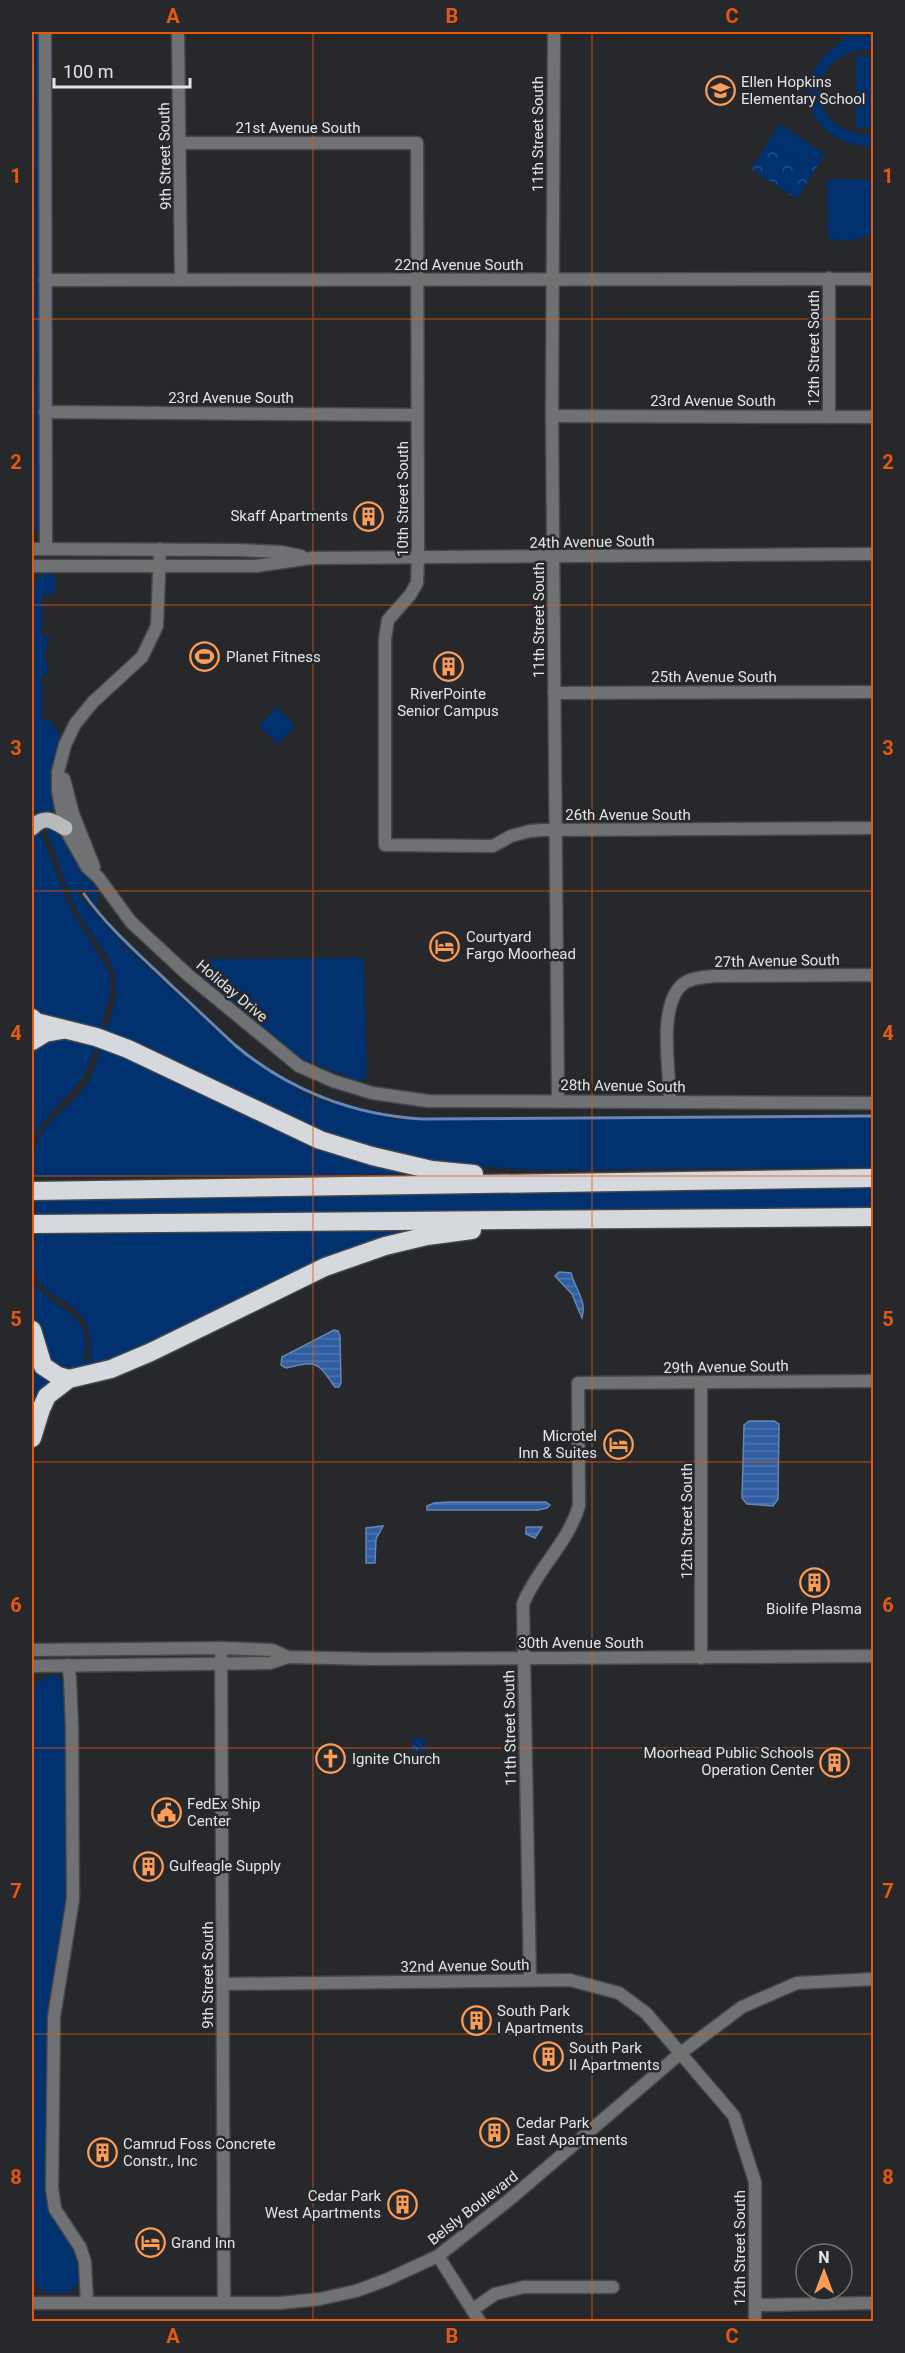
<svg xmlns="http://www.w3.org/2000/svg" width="905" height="2353" viewBox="0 0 905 2353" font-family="Roboto,sans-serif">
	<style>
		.grass { fill: #01316f }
		.forest { fill: url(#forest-crowns) }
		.water { fill: url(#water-rules); stroke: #6686b6; stroke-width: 1.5 }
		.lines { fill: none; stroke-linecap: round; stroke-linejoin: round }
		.stream { stroke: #6686b6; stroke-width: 3 }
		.minor-casing { stroke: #444649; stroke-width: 15 }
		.major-casing { stroke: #444649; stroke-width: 18 }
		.highway-casing { stroke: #444649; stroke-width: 21 }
		.minor { stroke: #707173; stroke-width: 12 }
		.major { stroke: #b8bbbe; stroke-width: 15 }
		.highway { stroke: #d5d8dc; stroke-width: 18 }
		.grid { fill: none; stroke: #e8590c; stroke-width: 1.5; stroke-opacity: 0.55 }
		.labels { text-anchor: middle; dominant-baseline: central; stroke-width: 5; stroke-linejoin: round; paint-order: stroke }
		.poi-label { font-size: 15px; fill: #e3e4e6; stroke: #26282b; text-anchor: start }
		.street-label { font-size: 15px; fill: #e3e4e6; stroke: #26282b }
		.neatline { fill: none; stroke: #e8590c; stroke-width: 2 }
		.grid-label { font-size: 20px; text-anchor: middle; font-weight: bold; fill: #e8590c }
	</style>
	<defs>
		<pattern id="forest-crowns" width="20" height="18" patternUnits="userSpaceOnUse" patternTransform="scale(1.5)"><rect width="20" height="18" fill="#01316f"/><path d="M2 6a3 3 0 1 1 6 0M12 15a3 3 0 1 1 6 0" fill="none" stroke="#264f84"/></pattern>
		<pattern id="water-rules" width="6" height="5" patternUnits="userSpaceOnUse" patternTransform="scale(1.5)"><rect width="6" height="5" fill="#305ea1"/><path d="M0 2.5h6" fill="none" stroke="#4e75ae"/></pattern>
	</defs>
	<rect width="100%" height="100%" fill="#26282b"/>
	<g class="grass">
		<polygon points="32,32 39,32 37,97 39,281 37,374 39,410 39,531 32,531"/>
		<path d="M843,37H873V49C803,49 802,135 873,135V146C806,146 784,76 843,41Z"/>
		<rect x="856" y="56" width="17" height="72"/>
		<polygon points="780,124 814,147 803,164 768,142"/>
		<path d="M829,179L873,180V231C859,242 845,242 828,238L827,182Z"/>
		<path d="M49,573L55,578V593L42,595V636L51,637C44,652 42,658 51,673L42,675V719L50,720L60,736L53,768L57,809L42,813L32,819V587L40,576Z"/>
		<polygon points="276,707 295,726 278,744 259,726"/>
		<path d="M45,828L52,829L68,842L98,892L97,908L86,890L79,891L78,895L131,952L238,1050L262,1068L314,1098L327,1102L394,1119L420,1120L873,1118V1167L531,1170L438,1163L354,1143L54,1023L32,1009V837L39,829L70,908L108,969L111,984L110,997L101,1025L107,1028C133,962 96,953 73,902C63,878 55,852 45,828Z"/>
		<polygon points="364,958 367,1077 359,1081 309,1062 285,1048 204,979 203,971 213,959"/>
		<path d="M70,1038L90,1042L426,1174L34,1177C30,1122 57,1123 86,1085C93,1075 96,1063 100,1051L95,1049L83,1078L39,1127L32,1141V1052C40,1040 57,1038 70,1038Z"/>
		<polygon points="873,1187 874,1208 36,1216 36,1196"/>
		<path d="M386,1230H425L82,1371C72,1370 57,1371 49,1363C36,1350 32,1298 32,1279C52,1313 97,1309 83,1361H90C92,1330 88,1315 60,1299C50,1293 41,1287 36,1276C31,1264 35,1247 35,1234Z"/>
		<polygon points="32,1354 53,1382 32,1419"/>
		<path d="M51,1675L59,1677L65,1686L68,1894L46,2183C49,2220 80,2245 80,2281L72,2291C59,2295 42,2295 34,2283L32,2104L33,1686L35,1681L38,1682Z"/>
	</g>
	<g class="forest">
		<polygon points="768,142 803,164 814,147 825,154 797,199 751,169"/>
		<rect x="412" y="1738" width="13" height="14"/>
	</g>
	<g class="water">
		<path d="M559,1272L571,1273C575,1289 587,1300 582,1318L572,1294L555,1276Z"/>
		<path d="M334,1330L338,1331L340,1336L341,1383L339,1387H335C317,1362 318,1360 286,1368L281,1365L282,1357Z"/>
		<polygon points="749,1421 774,1421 779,1424 778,1499 773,1506 747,1504 742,1498 744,1425"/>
		<polygon points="449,1502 546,1502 550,1505 547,1508 538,1510 427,1510 427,1506 434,1503"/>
		<polygon points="383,1526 376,1539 375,1563 366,1563 366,1528"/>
		<polygon points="526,1527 542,1527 535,1538 526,1534"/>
	</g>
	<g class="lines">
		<path class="stream" d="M84,894C109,929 141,956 172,986C193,1005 214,1026 235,1045C288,1090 353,1115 422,1119L874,1116"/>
		<defs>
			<g id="minor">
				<polyline points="45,32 46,549"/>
				<polyline points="178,32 181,280"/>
				<polyline points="554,32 552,416 558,1100"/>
				<polyline points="180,143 417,143 418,559 417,583 410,595 388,620 385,639 385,845 493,846 511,836 530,831 543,830 874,828"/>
				<polyline points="829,278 829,417"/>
				<polyline points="45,280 874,279"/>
				<polyline points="45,412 417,415"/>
				<polyline points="552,416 874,417"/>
				<polyline points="32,549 238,550 281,552 301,556"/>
				<polyline points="160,549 157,626 142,657 93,702 75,724 65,745 58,772 58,791 65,828 87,867 98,877 131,922 188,975 299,1066 333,1081 372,1093 428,1101 874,1103"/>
				<polyline points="32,566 256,566 311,558 874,554"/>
				<polyline points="554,693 874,692"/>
				<polyline points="64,779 73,814 94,867"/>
				<path d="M670,1102C670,1072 657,1005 683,984C690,978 704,977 714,976L874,975"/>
				<polyline points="221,1648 224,2303"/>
				<polyline points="32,1650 221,1648 272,1650 288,1657 372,1659 874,1656"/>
				<polyline points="701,1658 701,1383"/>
				<polyline points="68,1665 70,1678 72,1728 73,1899 54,2017 52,2189 55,2209 80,2247 85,2262 87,2303"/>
				<polyline points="32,1666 270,1663 288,1657"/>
				<path d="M530,1980L523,1604C537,1569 568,1543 579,1506L578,1383L874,1381"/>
				<polyline points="223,1984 570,1980 619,1993 646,2013 734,2116 755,2182 755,2322"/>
				<polyline points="438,2256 480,2322"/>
				<polyline points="32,2303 280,2303 320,2299 356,2291 386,2280 438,2256 509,2200 682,2052 742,2007 797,1983 874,1979"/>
				<polyline points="755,2305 874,2303"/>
				<polyline points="472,2310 495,2294 524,2287 613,2287"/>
			</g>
			<path id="major" d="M32,828C44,815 52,820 65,828"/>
			<g id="highway">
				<polyline points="32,1018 36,1022 96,1037 128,1049 320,1140 372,1156 432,1170 474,1174"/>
				<polyline points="32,1041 45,1033 62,1030"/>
				<polyline points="32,1191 874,1178"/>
				<polyline points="32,1224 874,1217"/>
				<polyline points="32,1330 43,1366 58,1376 69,1379"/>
				<polyline points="32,1438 41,1409 47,1396 69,1379 111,1369 151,1352 325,1267 385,1246 427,1236 472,1230"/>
			</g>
		</defs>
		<use href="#minor" class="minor-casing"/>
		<use href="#major" class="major-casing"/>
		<use href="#highway" class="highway-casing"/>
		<use href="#minor" class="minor"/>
		<use href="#major" class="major"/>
		<use href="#highway" class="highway"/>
	</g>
	<path class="grid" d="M313,32V2322M592,32V2322M32,319H874M32,605H874M32,891H874M32,1176H874M32,1462H874M32,1748H874M32,2034H874"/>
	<defs>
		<symbol id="school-ring" viewBox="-11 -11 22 22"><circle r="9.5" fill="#26282b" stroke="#fd9c55" stroke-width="1.5"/><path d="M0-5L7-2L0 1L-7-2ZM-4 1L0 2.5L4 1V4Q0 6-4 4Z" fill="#fd9c55"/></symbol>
		<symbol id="building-ring" viewBox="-11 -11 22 22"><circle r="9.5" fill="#26282b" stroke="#fd9c55" stroke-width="1.5"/><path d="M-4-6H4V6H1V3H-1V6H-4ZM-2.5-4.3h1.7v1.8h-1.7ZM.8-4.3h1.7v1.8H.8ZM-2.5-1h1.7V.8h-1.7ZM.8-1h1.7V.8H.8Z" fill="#fd9c55"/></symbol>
		<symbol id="stadium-ring" viewBox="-11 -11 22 22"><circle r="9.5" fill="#26282b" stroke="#fd9c55" stroke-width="1.5"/><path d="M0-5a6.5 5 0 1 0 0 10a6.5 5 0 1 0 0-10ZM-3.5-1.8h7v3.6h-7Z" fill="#fd9c55"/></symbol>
		<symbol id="hotel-ring" viewBox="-11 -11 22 22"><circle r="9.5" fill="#26282b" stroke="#fd9c55" stroke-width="1.5"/><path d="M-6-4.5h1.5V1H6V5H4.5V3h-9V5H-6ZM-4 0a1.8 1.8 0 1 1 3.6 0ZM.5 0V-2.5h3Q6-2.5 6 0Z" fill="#fd9c55"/></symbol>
		<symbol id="church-ring" viewBox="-11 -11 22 22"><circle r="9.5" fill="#26282b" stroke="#fd9c55" stroke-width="1.5"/><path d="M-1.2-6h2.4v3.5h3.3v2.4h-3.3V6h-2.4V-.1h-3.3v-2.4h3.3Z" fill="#fd9c55"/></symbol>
		<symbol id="civic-ring" viewBox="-11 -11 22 22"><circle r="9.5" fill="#26282b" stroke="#fd9c55" stroke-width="1.5"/><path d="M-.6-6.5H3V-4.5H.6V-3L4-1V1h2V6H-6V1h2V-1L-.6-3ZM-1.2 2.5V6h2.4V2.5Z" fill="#fd9c55"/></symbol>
	</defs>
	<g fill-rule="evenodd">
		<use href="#school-ring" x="704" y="74" width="33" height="33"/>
		<use href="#building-ring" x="352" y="500" width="33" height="33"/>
		<use href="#stadium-ring" x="188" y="640" width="33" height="33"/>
		<use href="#building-ring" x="432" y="650" width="33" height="33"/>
		<use href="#hotel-ring" x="428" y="930" width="33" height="33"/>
		<use href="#hotel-ring" x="602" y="1428" width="33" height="33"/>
		<use href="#building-ring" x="798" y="1566" width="33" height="33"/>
		<use href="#church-ring" x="314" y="1742" width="33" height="33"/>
		<use href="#building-ring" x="818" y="1746" width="33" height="33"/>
		<use href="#civic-ring" x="150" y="1796" width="33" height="33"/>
		<use href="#building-ring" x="132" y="1850" width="33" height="33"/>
		<use href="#building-ring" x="460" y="2004" width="33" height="33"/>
		<use href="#building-ring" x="532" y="2040" width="33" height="33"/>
		<use href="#building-ring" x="478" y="2116" width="33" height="33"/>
		<use href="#building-ring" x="86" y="2136" width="33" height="33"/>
		<use href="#building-ring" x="386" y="2188" width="33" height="33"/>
		<use href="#hotel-ring" x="134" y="2226" width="33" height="33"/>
	</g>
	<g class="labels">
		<g class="poi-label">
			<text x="741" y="82">Ellen Hopkins<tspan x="741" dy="17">Elementary School</tspan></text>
			<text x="348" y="516" text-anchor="end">Skaff Apartments</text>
			<text x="226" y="657">Planet Fitness</text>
			<text x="448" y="694" text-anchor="middle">RiverPointe<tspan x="448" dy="17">Senior Campus</tspan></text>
			<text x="466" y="937">Courtyard<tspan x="466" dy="17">Fargo Moorhead</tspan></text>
			<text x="597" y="1436" text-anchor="end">Microtel<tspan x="597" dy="17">Inn &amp; Suites</tspan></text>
			<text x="814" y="1609" text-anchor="middle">Biolife Plasma</text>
			<text x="814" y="1753" text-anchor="end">Moorhead Public Schools<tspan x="814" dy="17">Operation Center</tspan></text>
			<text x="352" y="1759">Ignite Church</text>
			<text x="187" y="1804">FedEx Ship<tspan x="187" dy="17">Center</tspan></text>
			<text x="169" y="1866">Gulfeagle Supply</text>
			<text x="497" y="2011">South Park<tspan x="497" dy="17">I Apartments</tspan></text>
			<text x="569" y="2048">South Park<tspan x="569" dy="17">II Apartments</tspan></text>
			<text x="516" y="2123">Cedar Park<tspan x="516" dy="17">East Apartments</tspan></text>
			<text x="123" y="2144">Camrud Foss Concrete<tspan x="123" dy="17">Constr., Inc</tspan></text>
			<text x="381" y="2196" text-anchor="end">Cedar Park<tspan x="381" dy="17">West Apartments</tspan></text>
			<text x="171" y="2243">Grand Inn</text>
		</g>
		<g class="street-label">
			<text x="298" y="128">21st Avenue South</text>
			<text transform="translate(538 134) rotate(-90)">11th Street South</text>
			<text transform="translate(165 156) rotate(-91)">9th Street South</text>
			<text x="459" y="265">22nd Avenue South</text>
			<text transform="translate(814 348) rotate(-90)">12th Street South</text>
			<text x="231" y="398">23rd Avenue South</text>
			<text x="713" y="401">23rd Avenue South</text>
			<text transform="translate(403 499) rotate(-90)">10th Street South</text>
			<text transform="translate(592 542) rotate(-1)">24th Avenue South</text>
			<text transform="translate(539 620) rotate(-90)">11th Street South</text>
			<text x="714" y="677">25th Avenue South</text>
			<text x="628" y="815">26th Avenue South</text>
			<text transform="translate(777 961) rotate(-1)">27th Avenue South</text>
			<text transform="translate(232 991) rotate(40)">Holiday Drive</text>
			<text transform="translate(623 1086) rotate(1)">28th Avenue South</text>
			<text transform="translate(726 1367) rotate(-1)">29th Avenue South</text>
			<text transform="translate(687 1521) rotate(-90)">12th Street South</text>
			<text x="581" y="1643">30th Avenue South</text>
			<text transform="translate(510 1728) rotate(-91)">11th Street South</text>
			<text transform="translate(465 1966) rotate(-1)">32nd Avenue South</text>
			<text transform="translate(208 1975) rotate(-90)">9th Street South</text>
			<text transform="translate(473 2208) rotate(-38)">Belsly Boulevard</text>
			<text transform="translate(740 2248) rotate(-90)">12th Street South</text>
		</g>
	</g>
	<rect width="905" height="2353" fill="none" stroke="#26282b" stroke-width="66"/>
	<g transform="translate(824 2272)"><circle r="28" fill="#26282b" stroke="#727376" stroke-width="1.5"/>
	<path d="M0-4.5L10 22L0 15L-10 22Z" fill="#fd9c55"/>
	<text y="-9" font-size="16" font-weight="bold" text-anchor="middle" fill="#e3e4e6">N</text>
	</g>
	<path d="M54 78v9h136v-9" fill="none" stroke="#e3e4e6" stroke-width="3"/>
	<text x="63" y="78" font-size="18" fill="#e3e4e6" stroke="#26282b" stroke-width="4.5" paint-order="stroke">100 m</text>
	<rect x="33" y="33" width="839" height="2287" class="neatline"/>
	<g class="grid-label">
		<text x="173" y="23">A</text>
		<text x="452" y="23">B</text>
		<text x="732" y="23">C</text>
		<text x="16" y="183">1</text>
		<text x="888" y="183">1</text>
		<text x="16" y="469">2</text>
		<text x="888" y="469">2</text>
		<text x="16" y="755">3</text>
		<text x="888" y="755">3</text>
		<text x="16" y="1040">4</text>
		<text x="888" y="1040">4</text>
		<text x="16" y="1326">5</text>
		<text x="888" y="1326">5</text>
		<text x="16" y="1612">6</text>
		<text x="888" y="1612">6</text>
		<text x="16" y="1898">7</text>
		<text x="888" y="1898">7</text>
		<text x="16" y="2184">8</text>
		<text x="888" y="2184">8</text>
		<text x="173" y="2343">A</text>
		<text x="452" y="2343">B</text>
		<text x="732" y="2343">C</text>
	</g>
</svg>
